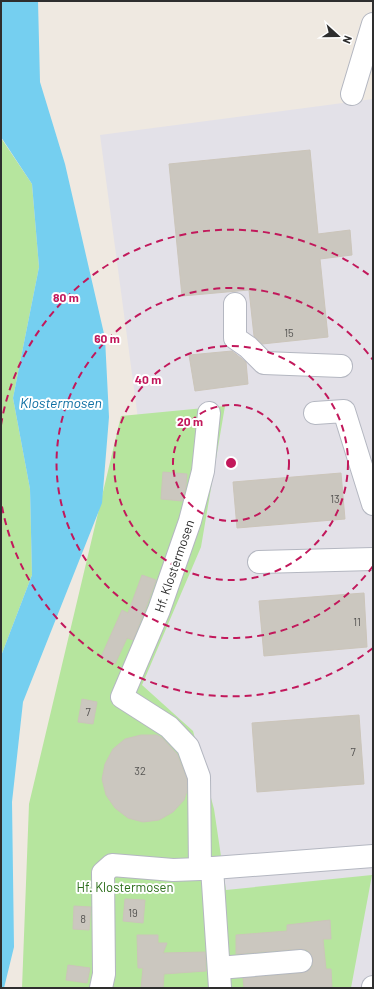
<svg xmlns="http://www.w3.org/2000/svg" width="374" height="989" viewBox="0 0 374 989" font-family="Barlow,sans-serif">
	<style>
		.industrial { fill: #e3e1e8 }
		.green { fill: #b6e59e }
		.water { fill: #75cff0 }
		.building { fill: #cbc7bf; stroke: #cbc5ba }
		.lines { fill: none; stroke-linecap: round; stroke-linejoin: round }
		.minor-casing { stroke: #b4b7c1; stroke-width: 24 }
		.minor { stroke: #fff; stroke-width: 22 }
		.ring { fill: none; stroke: #c2185b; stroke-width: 2; stroke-dasharray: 7 5 }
		.labels { text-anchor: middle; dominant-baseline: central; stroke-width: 4; stroke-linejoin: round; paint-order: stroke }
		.number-label { font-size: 11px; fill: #555452 }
		.street-label { font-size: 13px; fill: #2e2e2e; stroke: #fff }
		.park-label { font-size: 13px; fill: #2c6e1b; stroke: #fff }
		.water-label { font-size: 14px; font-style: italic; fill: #0d6fa3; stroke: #fff }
		.centre { fill: #c2185b; stroke: #fff; stroke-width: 2 }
		.ring-label { font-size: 12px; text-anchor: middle; font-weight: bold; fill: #c2185b; stroke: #fff; stroke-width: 4; stroke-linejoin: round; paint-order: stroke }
	</style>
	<rect width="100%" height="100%" fill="#efe9e1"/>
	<polygon class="industrial" points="373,99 373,988 31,988 143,456 100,135"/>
	<g class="green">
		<polygon points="1,138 32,184 39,267 13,398 30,489 32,575 1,656"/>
		<polygon points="225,406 201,547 142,685 193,731 214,809 226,890 372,875 351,988 22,988 29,804 121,416"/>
	</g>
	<polygon class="water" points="1,1 38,1 40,82 65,164 105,338 109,417 102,503 23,702 12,802 14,947 4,988 1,988 1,656 32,575 30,489 13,398 39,267 32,184 1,137"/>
	<g class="building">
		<polygon points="310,150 318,234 350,230 352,255 320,259 328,337 262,344 254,336 249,290 182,296 169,164"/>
		<polygon points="232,351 246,362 248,384 195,391 189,355"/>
		<polygon points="163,472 187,474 186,486 182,501 161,499"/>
		<polygon points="341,473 345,519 237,528 233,482"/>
		<polygon points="142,575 156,580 147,605 133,640 127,638 115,664 101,657 122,610 128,613"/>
		<polygon points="364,593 367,647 264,656 259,601"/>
		<polygon points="82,699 97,702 93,724 78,722"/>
		<polygon points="359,715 364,784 257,792 252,723"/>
		<polygon points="141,735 157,735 162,738 177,754 187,779 187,791 184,800 173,812 159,820 143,822 128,818 115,808 106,795 102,779 105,764 113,749 125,739"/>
		<polygon points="125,899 145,900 143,923 123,921"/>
		<polygon points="74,906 91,907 89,930 73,929"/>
		<polygon points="330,920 331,939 323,939 326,969 331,969 332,988 244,988 243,978 302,973 308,971 312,967 313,960 311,954 307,950 300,949 236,954 236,935 287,931 287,925"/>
		<polygon points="137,935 158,935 158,943 167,943 163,953 205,952 206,971 164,974 163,988 141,988 143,968 138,968"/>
		<polygon points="68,965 90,968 87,983 66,980"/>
	</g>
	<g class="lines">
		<defs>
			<g id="minor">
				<polyline points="352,94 373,24"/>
				<polyline points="235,304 235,338 248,347 264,363 341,366"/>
				<polyline points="209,413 203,471 190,521 159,610 122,697 169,727 188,747 199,777 200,869 373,856"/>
				<polyline points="315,413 344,411 373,504"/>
				<polyline points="259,562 373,559"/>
				<polyline points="212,868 220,988"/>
				<polyline points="219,968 301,961"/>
				<polyline points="101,988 104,974 103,873 112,865 173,870 200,869"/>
				<polyline points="373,988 373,987"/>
			</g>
		</defs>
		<use href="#minor" class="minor-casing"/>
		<use href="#minor" class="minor"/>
	</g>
	<g class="ring">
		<circle cx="231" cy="463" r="58"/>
		<circle cx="231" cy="463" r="117"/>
		<path d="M373 566A175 175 0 1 1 373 360"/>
		<path d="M373 648A233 233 0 0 1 1 501M1 425A233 233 0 0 1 373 278"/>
	</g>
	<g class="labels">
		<g class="number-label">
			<text x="289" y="332">15</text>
			<text x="335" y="498">13</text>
			<text x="357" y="621">11</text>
			<text x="88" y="711">7</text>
			<text x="353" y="751">7</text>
			<text x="140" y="770">32</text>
			<text x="133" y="912">19</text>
			<text x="83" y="918">8</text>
		</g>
		<g class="street-label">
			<text transform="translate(174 566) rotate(-71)">Hf. Klostermosen</text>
		</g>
		<g class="park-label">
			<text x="125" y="887">Hf. Klostermosen</text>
		</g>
		<g class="water-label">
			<text x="61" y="402">Klostermosen</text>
		</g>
	</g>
	<circle cx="231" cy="463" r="6" class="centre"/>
	<g class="ring-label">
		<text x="66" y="302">80 m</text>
		<text x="107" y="343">60 m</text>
		<text x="148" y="384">40 m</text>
		<text x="190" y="426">20 m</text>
	</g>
	<rect width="374" height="989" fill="none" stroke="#2e2e2e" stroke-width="4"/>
	<g transform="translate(338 36) rotate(111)" stroke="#ffffff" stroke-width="3" paint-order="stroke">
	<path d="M0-3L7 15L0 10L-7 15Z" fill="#2e2e2e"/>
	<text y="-6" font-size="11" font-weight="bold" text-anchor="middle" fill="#2e2e2e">N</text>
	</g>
</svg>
